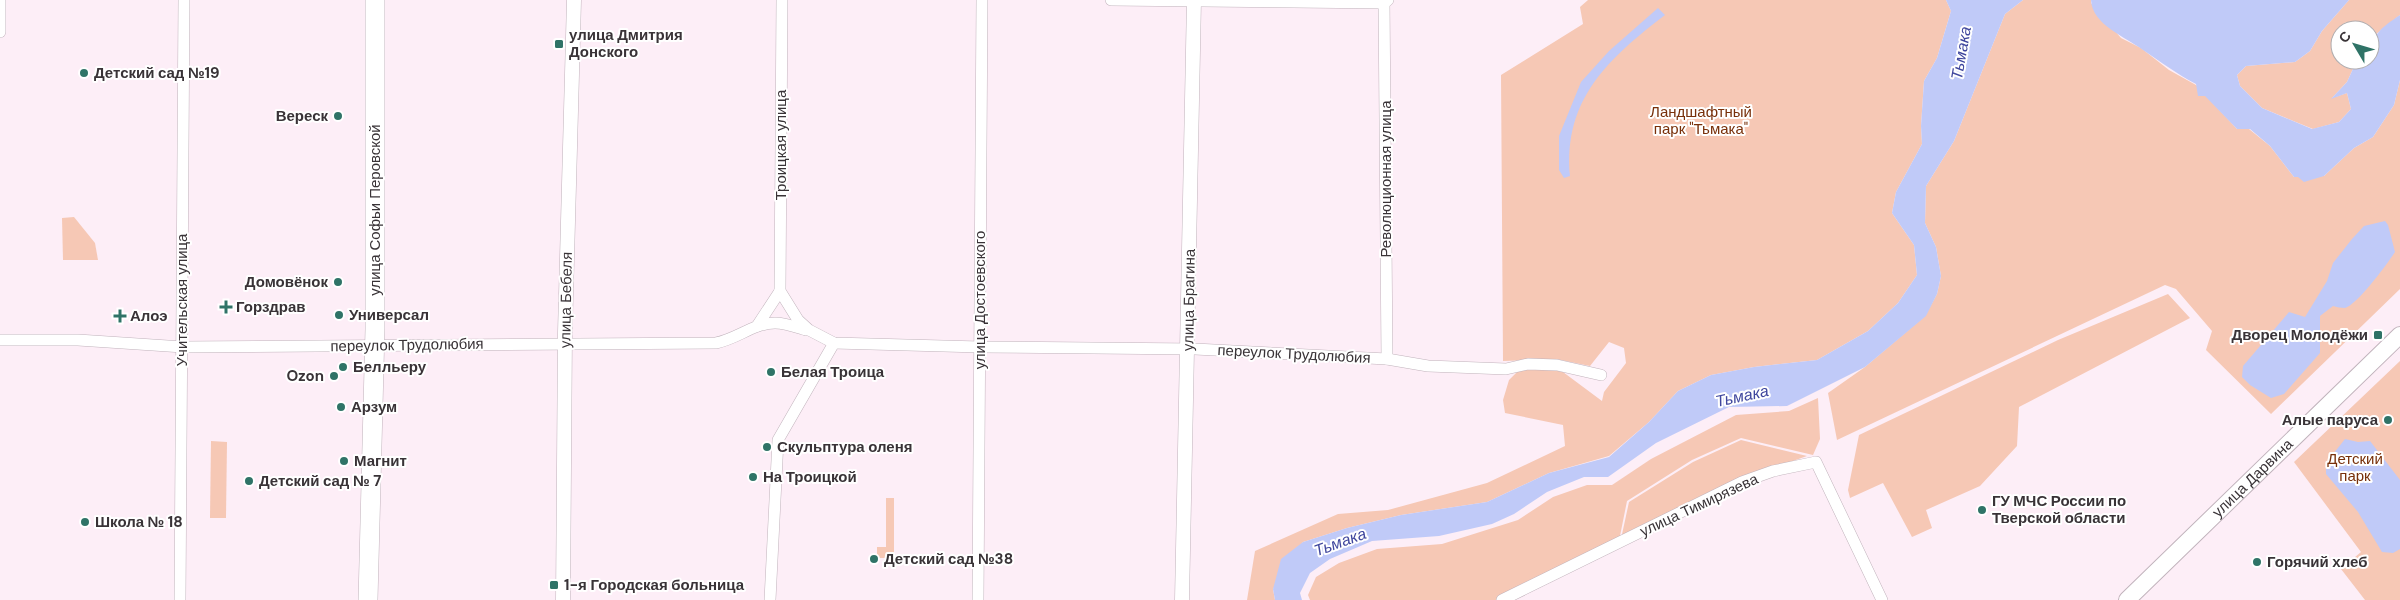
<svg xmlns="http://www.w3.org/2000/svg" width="2400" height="600" viewBox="0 0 2400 600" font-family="'DM Sans',sans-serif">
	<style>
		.green { fill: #f6c8b5 }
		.water { fill: #c0caf8 }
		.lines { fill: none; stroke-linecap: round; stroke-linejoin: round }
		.minor-casing { stroke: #c1b3bc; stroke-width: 12 }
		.tertiary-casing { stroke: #c1b3bc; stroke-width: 15 }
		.secondary-casing { stroke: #c1b3bc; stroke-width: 18 }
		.primary-casing { stroke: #c1b3bc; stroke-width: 20 }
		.minor { stroke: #fff; stroke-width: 11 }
		.tertiary { stroke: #fff; stroke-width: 14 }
		.secondary { stroke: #fff; stroke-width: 16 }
		.primary { stroke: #fff; stroke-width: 19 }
		.poi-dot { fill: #2f7367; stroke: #fff; stroke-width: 2 }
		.labels { text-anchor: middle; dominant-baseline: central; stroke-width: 4; stroke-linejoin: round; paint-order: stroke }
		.poi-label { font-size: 15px; font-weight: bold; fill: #393337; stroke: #fff; text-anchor: start }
		.park-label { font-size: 15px; fill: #78300a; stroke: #fff }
		.street-label { font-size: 15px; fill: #393337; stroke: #fff }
		.water-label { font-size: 16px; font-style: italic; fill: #3f469d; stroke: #fff }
	</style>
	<rect width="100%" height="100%" fill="#fdeef7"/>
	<g class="green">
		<polygon points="1588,0 1946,0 1951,11 1937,58 1924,81 1921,126 1922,144 1896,192 1892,213 1914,245 1917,275 1898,303 1868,331 1817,360 1754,367 1711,375 1678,391 1649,422 1609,456 1549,473 1487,502 1401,515 1347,528 1303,542 1273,589 1275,600 1247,600 1255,551 1338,514 1388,510 1487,483 1565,446 1563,425 1505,413 1503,400 1509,380 1518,371 1530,369 1544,368 1563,372 1602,401 1604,392 1626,363 1624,348 1609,342 1590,366 1556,359 1503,361 1501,75 1583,24 1580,7"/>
		<polygon points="2023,0 2091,0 2091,3 2121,38 2141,48 2169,70 2196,85 2237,129 2249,129 2270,146 2294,177 2324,176 2354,148 2373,137 2394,105 2400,80 2400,289 2271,414 2206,350 2212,331 2176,289 2165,285 1837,440 1828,393 1865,367 1925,316 1937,294 1941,276 1936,247 1925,223 1926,186 1954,141 2005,14"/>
		<polygon points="2349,0 2400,0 2400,15 2375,35 2370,50 2370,30 2340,30 2340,60 2357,60 2347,82 2332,98 2347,93 2351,109 2339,122 2313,129 2262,108 2240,86 2237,75 2246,66 2295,62 2310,51 2322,31"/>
		<polygon points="74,217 95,243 98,260 63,260 62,218"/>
		<polygon points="2168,294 2190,318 2019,407 2017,446 1980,486 1926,510 1932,528 1912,537 1883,483 1850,498 1848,490 1859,435 2058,340"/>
		<polygon points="2400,361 2400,600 2365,600 2341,569 2361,552 2294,462"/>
		<polygon points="1818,398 1820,439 1813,455 1741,438 1692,460 1627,501 1619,541 1508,600 1310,600 1308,595 1316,577 1339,563 1377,549 1442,544 1518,520 1553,497 1587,485 1612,485 1651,459 1736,415 1789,411"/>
		<polygon points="1741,440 1807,456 1745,478 1621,539 1629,502 1693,462"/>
		<polygon points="211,441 227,442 226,518 210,518"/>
		<polygon points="886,498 894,498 894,558 877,558 877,547 886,547"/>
	</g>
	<g class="water">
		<polygon points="1946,0 2023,0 2005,14 1954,141 1926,186 1925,223 1936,247 1941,276 1937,294 1926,316 1865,367 1787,406 1729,407 1656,443 1608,477 1584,477 1547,492 1514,514 1492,524 1439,536 1372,541 1330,559 1310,573 1300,593 1302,600 1275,600 1273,589 1281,559 1303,542 1347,528 1401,515 1487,502 1549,473 1609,457 1649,422 1678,391 1711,375 1754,367 1817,360 1868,331 1898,303 1917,275 1914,245 1892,213 1896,192 1922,144 1921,126 1924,81 1937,58 1951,11"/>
		<path d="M2091,0H2349L2322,31L2310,51L2295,62L2246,66L2237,75L2240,86L2262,108L2312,129L2339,122L2351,109L2347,93L2331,99L2347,82L2357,60H2370C2370,35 2381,28 2400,15V80L2394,105L2373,137L2354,148L2324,176L2304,182L2298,177H2294L2270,146L2250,129H2237L2205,96H2198L2196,84C2177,74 2161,62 2143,50C2126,37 2092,25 2091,0Z"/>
		<path d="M1658,8L1665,15C1609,58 1563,99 1570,176L1564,178L1559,170V136L1581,82L1609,51Z"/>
		<path d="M2385,221L2388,225L2395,252C2388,263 2357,305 2345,308C2342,308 2336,307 2333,306L2320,316V353L2284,394L2271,398L2250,385L2242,377L2243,366L2289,312L2305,317L2327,281L2333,263L2352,239L2364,226Z"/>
		<polygon points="2345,439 2358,442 2370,441 2400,480 2400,549 2393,553 2382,552 2358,512 2326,474 2326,463"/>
	</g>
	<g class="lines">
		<defs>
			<g id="minor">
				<polyline points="782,0 780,291 798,320 809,330 834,343 980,347 1195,349 1387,359 1428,366 1506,369 1528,364 1557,365 1601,375"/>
				<polyline points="1111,0 1384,3 1388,0"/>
				<polyline points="1384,0 1387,359"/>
				<polyline points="0,32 0,0"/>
				<polyline points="757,326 780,291"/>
				<path d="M0,340H78L183,347L716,343C737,339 754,323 775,323C785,323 796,327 806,330"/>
				<polyline points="180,600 184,0"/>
				<polyline points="770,600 778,440 834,343"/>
				<polyline points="978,600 982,0"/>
				<polyline points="1502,600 1742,482 1773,471 1816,462 1882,600"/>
			</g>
			<g id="tertiary">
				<polyline points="563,600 565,332 574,0"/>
				<polyline points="1182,600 1194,0"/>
			</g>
			<g id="secondary">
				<path id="s1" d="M2127,600L2400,335"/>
			</g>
			<polyline id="primary" points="368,600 375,329 375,0"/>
		</defs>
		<use href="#minor" class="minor-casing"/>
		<use href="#tertiary" class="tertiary-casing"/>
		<use href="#secondary" class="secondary-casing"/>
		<use href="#primary" class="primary-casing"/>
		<use href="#minor" class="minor"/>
		<use href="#tertiary" class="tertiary"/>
		<use href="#secondary" class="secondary"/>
		<use href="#primary" class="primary"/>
	</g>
	<g class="poi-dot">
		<rect x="554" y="39" width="10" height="10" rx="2.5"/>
		<circle cx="84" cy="73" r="5"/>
		<circle cx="338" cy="116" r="5"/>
		<circle cx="338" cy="282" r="5"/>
		<path d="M223.5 299.5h5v5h5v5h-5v5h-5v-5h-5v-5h5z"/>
		<circle cx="339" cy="315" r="5"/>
		<path d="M117.5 308.5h5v5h5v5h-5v5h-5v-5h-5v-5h5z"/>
		<rect x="2373" y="330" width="10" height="10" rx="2.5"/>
		<circle cx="343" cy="367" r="5"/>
		<circle cx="771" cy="372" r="5"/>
		<circle cx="334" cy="376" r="5"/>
		<circle cx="341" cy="407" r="5"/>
		<circle cx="2388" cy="420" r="5"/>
		<circle cx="767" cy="447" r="5"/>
		<circle cx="344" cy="461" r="5"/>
		<circle cx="753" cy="477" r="5"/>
		<circle cx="249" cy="481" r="5"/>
		<circle cx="1982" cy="510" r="5"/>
		<circle cx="85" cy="522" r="5"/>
		<circle cx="874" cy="559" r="5"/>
		<circle cx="2257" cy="562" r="5"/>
		<rect x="549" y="580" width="10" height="10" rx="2.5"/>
	</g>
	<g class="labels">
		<g class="poi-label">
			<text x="569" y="35">улица Дмитрия<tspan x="569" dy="17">Донского</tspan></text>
			<text x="94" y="73">Детский сад №19</text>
			<text x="328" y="116" text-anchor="end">Вереск</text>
			<text x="328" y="282" text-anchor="end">Домовёнок</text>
			<text x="236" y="307">Горздрав</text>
			<text x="349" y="315">Универсал</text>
			<text x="130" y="316">Алоэ</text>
			<text x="2368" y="335" text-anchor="end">Дворец Молодёжи</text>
			<text x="353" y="367">Белльеру</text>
			<text x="781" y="372">Белая Троица</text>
			<text x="324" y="376" text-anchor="end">Ozon</text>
			<text x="351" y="407">Арзум</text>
			<text x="2378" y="420" text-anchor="end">Алые паруса</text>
			<text x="777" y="447">Скульптура оленя</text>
			<text x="354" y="461">Магнит</text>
			<text x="763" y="477">На Троицкой</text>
			<text x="259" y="481">Детский сад № 7</text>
			<text x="1992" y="501">ГУ МЧС России по<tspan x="1992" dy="17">Тверской области</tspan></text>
			<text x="95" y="522">Школа № 18</text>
			<text x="884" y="559">Детский сад №38</text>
			<text x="2267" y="562">Горячий хлеб</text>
			<text x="564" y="585">1-я Городская больница</text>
		</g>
		<g class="park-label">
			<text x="1701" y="112">Ландшафтный<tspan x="1701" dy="17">парк "Тьмака"</tspan></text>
			<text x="2355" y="459">Детский<tspan x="2355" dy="17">парк</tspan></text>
		</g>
		<g class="street-label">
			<text transform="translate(781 145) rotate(-90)">Троицкая улица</text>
			<text transform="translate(1386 179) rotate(-90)">Революционная улица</text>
			<text transform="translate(375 210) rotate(-90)">улица Софьи Перовской</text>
			<text transform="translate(182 300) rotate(-90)">Учительская улица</text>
			<text transform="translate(566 300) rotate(-89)">улица Бебеля</text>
			<text transform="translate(980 300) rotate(-90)">улица Достоевского</text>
			<text transform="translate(1189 300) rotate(-89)">улица Брагина</text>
			<text transform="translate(407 345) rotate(-1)">переулок Трудолюбия</text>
			<text transform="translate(1294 354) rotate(3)">переулок Трудолюбия</text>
			<text stroke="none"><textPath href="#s1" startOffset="175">улица Дарвина</textPath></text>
			<text transform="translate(1699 505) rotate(-25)">улица Тимирязева</text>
		</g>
		<g class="water-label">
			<text transform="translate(1961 53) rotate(-80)">Тьмака</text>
			<text transform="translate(1742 396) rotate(-12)">Тьмака</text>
			<text transform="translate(1340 542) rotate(-20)">Тьмака</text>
		</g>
	</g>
	<g transform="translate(2355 45) rotate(308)"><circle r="24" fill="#ffffff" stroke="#b0adaf"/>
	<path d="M0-4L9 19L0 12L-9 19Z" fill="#2f7367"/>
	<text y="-8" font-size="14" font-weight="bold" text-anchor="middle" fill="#393337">С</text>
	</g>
</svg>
